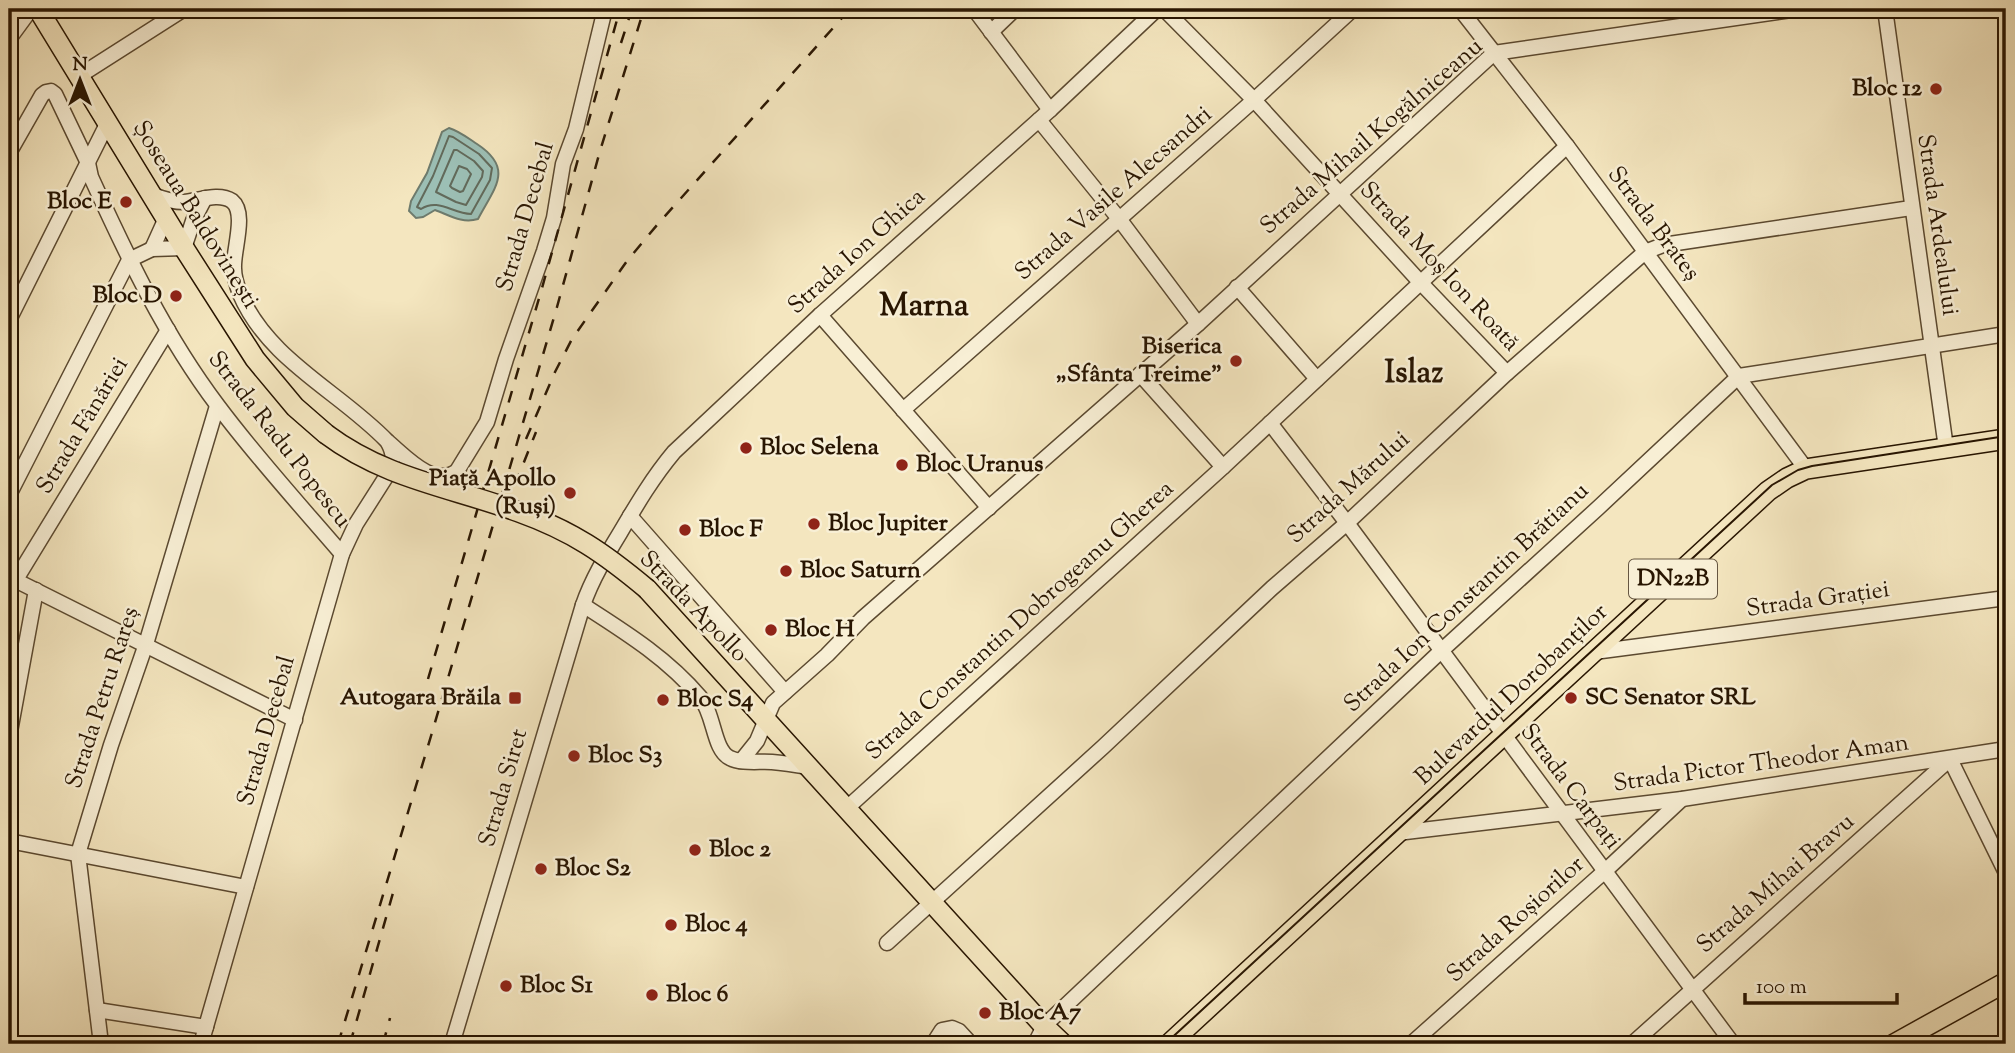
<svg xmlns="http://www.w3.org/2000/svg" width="2015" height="1053" viewBox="0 0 2015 1053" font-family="'Sorts Mill Goudy',serif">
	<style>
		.water { fill: #9cbfb5; stroke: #6e7b6d; stroke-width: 2 }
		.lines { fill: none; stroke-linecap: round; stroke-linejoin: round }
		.shore { stroke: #626a5b; stroke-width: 2 }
		.minor-casing { stroke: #5b4930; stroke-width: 17 }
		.major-casing { stroke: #281501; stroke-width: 22 }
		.minor { stroke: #f8efd5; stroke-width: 14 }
		.major { stroke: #f4e6bf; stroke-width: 19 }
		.tram { stroke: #281501; stroke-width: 2 }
		.rail { stroke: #281501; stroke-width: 2.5; stroke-dasharray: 12 12; stroke-linecap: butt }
		.major-bridge-casing { stroke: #281501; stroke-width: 22; stroke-linecap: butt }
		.major-bridge { stroke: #f4e6bf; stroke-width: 19 }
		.poi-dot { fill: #8f2418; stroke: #f8efd5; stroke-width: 2.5 }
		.labels { text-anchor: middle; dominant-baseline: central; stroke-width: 5; stroke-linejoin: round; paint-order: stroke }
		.shield { fill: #f8efd5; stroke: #665641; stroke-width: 2 }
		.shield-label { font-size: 23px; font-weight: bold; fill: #281501 }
		.poi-label { font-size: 24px; font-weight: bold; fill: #281501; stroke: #f8efd5; text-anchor: start }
		.street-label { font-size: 24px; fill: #281501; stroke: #f8efd5 }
		.district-label { font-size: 32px; font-weight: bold; fill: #281501; stroke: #f8efd5 }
	</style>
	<rect width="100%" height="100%" fill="#f4e6bf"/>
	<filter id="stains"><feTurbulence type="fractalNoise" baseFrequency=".00286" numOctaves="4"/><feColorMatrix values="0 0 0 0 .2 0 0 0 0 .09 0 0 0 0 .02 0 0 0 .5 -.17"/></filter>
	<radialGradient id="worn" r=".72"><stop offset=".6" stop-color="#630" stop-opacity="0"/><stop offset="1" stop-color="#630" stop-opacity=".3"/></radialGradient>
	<path class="water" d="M449,128C459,131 468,138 477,144C515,169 494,188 478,219C462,224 449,215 435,210L423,217L416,218L409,211L411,201L427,173L442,132Z"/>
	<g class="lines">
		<g class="shore">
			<path d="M449,136L453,137L479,154L492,168L490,180L471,214C452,213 438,198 421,209L417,207L433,176Z"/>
			<polygon points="454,150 457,150 474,161 483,171 482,177 466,205 456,202 436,192"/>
			<polygon points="459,166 467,169 471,174 463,191 460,192 452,188 450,186"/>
		</g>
		<defs>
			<g id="minor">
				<polyline points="974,9 1050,110"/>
				<polyline points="1164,9 1254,100 1420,282 1507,373"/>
				<polyline points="1460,9 1567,146 1806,469"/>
				<polyline points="1885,9 1946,448"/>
				<polyline points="991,32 1015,9"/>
				<polyline points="9,39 31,9"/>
				<polyline points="79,76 184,9"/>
				<polyline points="1039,120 1120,220 1198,324"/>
				<path d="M9,153L42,95L46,92L51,91L55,94L88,163L91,177C127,256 165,336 218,406C256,457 300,505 342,554"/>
				<path d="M153,195C163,199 173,202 184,202C199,201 218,192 232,201C247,213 233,250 234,268C234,277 237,286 240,294C268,360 340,392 387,441C393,451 394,458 391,469L356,524L342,554L201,1044"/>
				<polyline points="152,249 166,218"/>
				<polyline points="1237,287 1317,379"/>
				<polyline points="820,315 989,508"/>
				<polyline points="9,320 108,122"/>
				<polyline points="1140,374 1223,467"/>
				<polyline points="903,410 1254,100 1353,9"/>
				<polyline points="1270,423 1347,523 1733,1044"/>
				<path d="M388,442C405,456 434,489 457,471L487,422L506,359L544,251L554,218L563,164L576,129L605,9"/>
				<polyline points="9,495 129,260 152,249 184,248 193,221 205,198"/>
				<polyline points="630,516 785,692"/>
				<polyline points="9,577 295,720"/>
				<polyline points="15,581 168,330"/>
				<path d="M583,605C625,632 667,658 700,697C715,715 713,750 730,758C741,764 760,761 772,762C785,763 797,765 809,767"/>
				<polyline points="1594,652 2006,598"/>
				<polyline points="9,737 36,590"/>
				<polyline points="741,761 757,741 773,703 827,655 863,618 1198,324 1494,53 1798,9"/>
				<polyline points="847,808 1223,467 1567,146"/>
				<polyline points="1397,833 1682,799 2006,749"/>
				<polyline points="9,841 246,887"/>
				<polyline points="887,943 1103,747 1272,588 1347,523 1507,373 1645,252 1663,245 1911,208"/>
				<polyline points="97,1010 206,1027"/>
				<polyline points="101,1044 78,854 111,745 146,644 217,406"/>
				<path d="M452,1044L583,605C592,579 606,556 620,533C637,504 653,477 674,452L820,315L1050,110L1157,9"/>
				<polyline points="933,1044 942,1030 952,1028 959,1031 971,1044"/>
				<polyline points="1035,1044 1044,1026 1441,651 1598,508 1739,376 2006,334"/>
				<polyline points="1411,1044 1605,871 1682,799"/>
				<polyline points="1632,1044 1950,759 2006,873"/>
			</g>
			<g id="major">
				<polyline points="38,9 184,248 255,359 295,407 326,434"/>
				<polyline points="647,589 1044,1026 1063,1044"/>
				<polyline points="1169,1044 1768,491 1787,478 1806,469 2006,439"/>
				<polyline points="1894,1044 2006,982"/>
			</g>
		</defs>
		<use href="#minor" class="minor-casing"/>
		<use href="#major" class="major-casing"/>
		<use href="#minor" class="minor"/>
		<use href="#major" class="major"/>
		<polyline class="tram" points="1165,1044 1772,485 1798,470 1812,466 2006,436"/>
		<g class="rail">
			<polyline points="621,43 632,9"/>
			<polyline points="526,439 555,372 572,339 627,261 657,225 850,9"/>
			<polyline points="506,507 536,432"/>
			<polyline points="428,679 542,288 620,9"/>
			<polyline points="338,1044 431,736 557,307 600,151 644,9"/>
			<polyline points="350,1044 393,893"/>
			<polyline points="383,1044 390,1018"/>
		</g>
		<defs>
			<path id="major-bridge" d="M326,434C386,479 451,487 519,512C572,531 604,553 647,589"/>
		</defs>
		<use href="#major-bridge" class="major-bridge-casing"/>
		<use href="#major-bridge" class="major-bridge"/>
	</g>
	<g class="poi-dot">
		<circle cx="1936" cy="89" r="7"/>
		<circle cx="126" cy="202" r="7"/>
		<circle cx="176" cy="296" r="7"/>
		<circle cx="1236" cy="361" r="7"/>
		<circle cx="746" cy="448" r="7"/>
		<circle cx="902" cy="465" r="7"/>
		<circle cx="570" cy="493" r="7"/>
		<circle cx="814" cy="524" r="7"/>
		<circle cx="685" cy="530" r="7"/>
		<circle cx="786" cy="571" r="7"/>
		<circle cx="771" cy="630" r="7"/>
		<rect x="508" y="691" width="14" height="14" rx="3.5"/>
		<circle cx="1571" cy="698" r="7"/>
		<circle cx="663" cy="700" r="7"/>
		<circle cx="574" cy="756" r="7"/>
		<circle cx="695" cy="850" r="7"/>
		<circle cx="541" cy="869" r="7"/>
		<circle cx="671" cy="925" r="7"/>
		<circle cx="506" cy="986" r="7"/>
		<circle cx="652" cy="995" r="7"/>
		<circle cx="985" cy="1013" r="7"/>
	</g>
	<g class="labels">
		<rect class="shield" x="1629" y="559.5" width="88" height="39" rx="5"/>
		<g class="shield-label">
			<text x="1673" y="579">DN22B</text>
		</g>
		<g class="poi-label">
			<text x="1922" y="89" text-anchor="end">Bloc 12</text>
			<text x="112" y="202" text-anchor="end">Bloc E</text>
			<text x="162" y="296" text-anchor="end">Bloc D</text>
			<text x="1222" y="347" text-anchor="end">Biserica<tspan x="1222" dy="28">„Sfânta Treime"</tspan></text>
			<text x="760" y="448">Bloc Selena</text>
			<text x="916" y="465">Bloc Uranus</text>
			<text x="556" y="479" text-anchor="end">Piață Apollo<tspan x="556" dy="28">(Ruși)</tspan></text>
			<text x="828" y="524">Bloc Jupiter</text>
			<text x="699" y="530">Bloc F</text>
			<text x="800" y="571">Bloc Saturn</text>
			<text x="785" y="630">Bloc H</text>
			<text x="501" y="698" text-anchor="end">Autogara Brăila</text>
			<text x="1585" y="698">SC Senator SRL</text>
			<text x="677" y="700">Bloc S4</text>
			<text x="588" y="756">Bloc S3</text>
			<text x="709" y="850">Bloc 2</text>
			<text x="555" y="869">Bloc S2</text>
			<text x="685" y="925">Bloc 4</text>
			<text x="520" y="986">Bloc S1</text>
			<text x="666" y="995">Bloc 6</text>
			<text x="999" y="1013">Bloc A7</text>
		</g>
		<g class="street-label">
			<text transform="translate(1372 137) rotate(-41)">Strada Mihail Kogălniceanu</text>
			<text transform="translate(1114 194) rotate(-41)">Strada Vasile Alecsandri</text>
			<text transform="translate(195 215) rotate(58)">Șoseaua Baldovinești</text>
			<text transform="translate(526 217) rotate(-74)">Strada Decebal</text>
			<text transform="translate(1653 224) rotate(53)">Strada Brateș</text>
			<text transform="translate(1937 225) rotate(82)">Strada Ardealului</text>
			<text transform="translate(857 252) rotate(-42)">Strada Ion Ghica</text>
			<text transform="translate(1439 267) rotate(47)">Strada Moș Ion Roată</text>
			<text transform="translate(83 426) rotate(-59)">Strada Fânăriei</text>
			<text transform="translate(279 440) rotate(52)">Strada Radu Popescu</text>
			<text transform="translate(1349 488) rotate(-42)">Strada Mărului</text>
			<text transform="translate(1467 598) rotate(-43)">Strada Ion Constantin Brătianu</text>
			<text transform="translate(1818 600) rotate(-8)">Strada Grației</text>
			<text transform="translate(693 607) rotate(46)">Strada Apollo</text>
			<text transform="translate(1020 621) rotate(-42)">Strada Constantin Dobrogeanu Gherea</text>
			<text transform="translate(1512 695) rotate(-43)">Bulevardul Dorobanților</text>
			<text transform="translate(103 698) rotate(-72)">Strada Petru Rareș</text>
			<text transform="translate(267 731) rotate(-74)">Strada Decebal</text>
			<text transform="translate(1761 764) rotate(-8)">Strada Pictor Theodor Aman</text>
			<text transform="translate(1570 787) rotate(53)">Strada Carpați</text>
			<text transform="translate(504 788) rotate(-74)">Strada Siret</text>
			<text transform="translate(1776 884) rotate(-41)">Strada Mihai Bravu</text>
			<text transform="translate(1516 920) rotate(-42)">Strada Roșiorilor</text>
		</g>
		<g class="district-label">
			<text x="924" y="307">Marna</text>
			<text x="1414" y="374">Islaz</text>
		</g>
	</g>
	<rect width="2015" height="1053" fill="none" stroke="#f4e6bf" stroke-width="35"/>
	<rect x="10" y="10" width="1994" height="1032" fill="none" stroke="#281501" stroke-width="3.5"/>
	<rect x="18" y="18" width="1980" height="1018" fill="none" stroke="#281501" stroke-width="2"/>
	<g transform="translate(80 80)" stroke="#f8efd5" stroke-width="5" paint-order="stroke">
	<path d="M0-5L12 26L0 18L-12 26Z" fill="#281501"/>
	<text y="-10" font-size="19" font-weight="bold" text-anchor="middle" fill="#281501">N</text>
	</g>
	<path d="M1745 993v10h152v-10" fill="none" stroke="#281501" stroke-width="3.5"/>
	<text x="1756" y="993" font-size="21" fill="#281501" stroke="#f8efd5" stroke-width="5" paint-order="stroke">100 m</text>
	<rect width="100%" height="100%" filter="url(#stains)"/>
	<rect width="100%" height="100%" fill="url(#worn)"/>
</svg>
